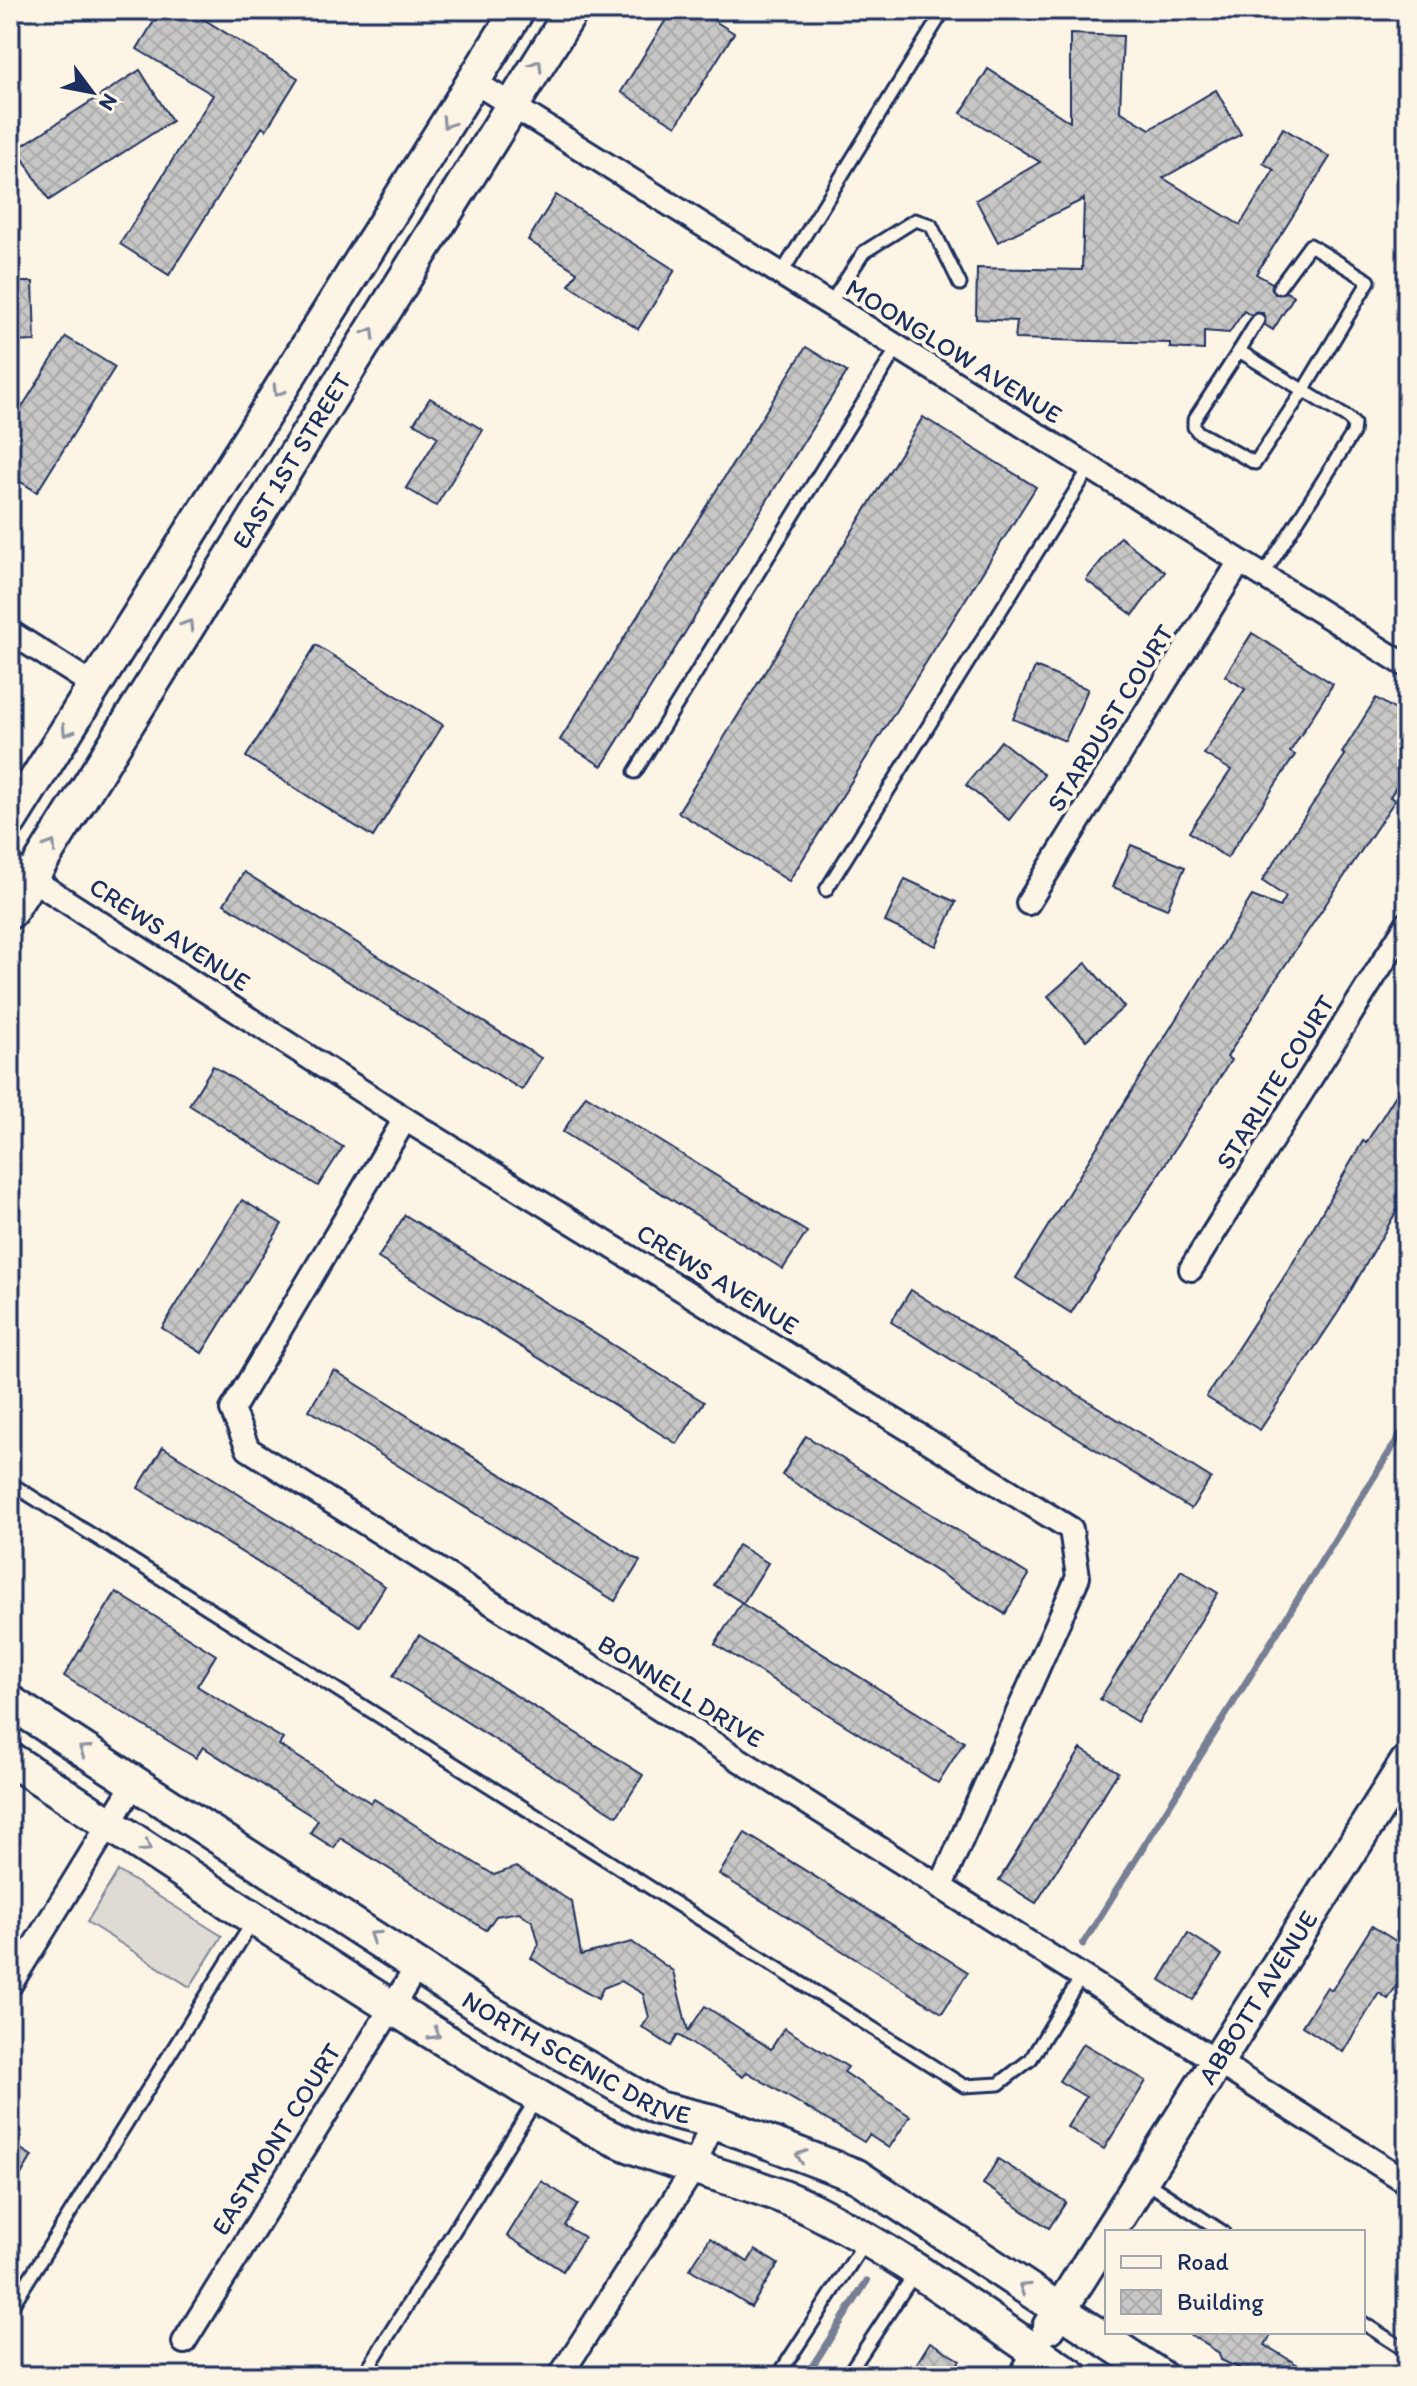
<svg xmlns="http://www.w3.org/2000/svg" width="1417" height="2386" viewBox="0 0 1417 2386" font-family="Itim,sans-serif">
	<style>
		.green { fill: #dfdbd4; stroke: #7d8599; stroke-width: 2 }
		.lines { fill: none; stroke-linecap: round; stroke-linejoin: round }
		.stream { stroke: #767f94; stroke-width: 7 }
		.building { fill: url(#building-cross-hatch); stroke: #1b2f5e; stroke-width: 2 }
		.lane-casing { stroke: #1b2f5e; stroke-width: 17 }
		.street-casing { stroke: #1b2f5e; stroke-width: 28 }
		.secondary-casing { stroke: #1b2f5e; stroke-width: 38 }
		.lane { stroke: #fcf5e5; stroke-width: 11 }
		.street { stroke: #fcf5e5; stroke-width: 22 }
		.secondary { stroke: #fcf5e5; stroke-width: 32 }
		.oneway { stroke: #8c92a2 }
		.labels { text-anchor: middle; dominant-baseline: central; stroke-width: 8; stroke-linejoin: round; paint-order: stroke }
		.street-label { font-size: 26px; fill: #1b2f5e; stroke: #fcf5e5 }
	</style>
	<defs>
		<pattern id="building-cross-hatch" width="8" height="8" patternUnits="userSpaceOnUse" patternTransform="scale(2)"><rect width="8" height="8" fill="#c8c7c6"/><path d="M0 0l8 8M0 8l8-8" fill="none" stroke="#ababac"/></pattern>
	</defs>
	<rect width="100%" height="100%" fill="#fcf5e5"/>
	<filter id="ink" filterUnits="userSpaceOnUse"><feTurbulence type="fractalNoise" baseFrequency=".0125" numOctaves="2"/><feDisplacementMap in="SourceGraphic" scale="16" xChannelSelector="R" yChannelSelector="G"/><feConvolveMatrix kernelMatrix="1 2 1 2 8 2 1 2 1" color-interpolation-filters="sRGB"/></filter>
	<g filter="url(#ink)">
		<polygon class="green" points="118,1871 222,1936 190,1987 87,1922"/>
		<g class="lines">
			<g class="stream">
				<polyline points="1083,1944 1407,1424"/>
				<polyline points="806,2376 867,2281"/>
			</g>
		</g>
		<g class="building">
			<polygon points="161,10 189,10 298,78 266,130 262,127 169,275 120,244 213,95 137,49"/>
			<polygon points="672,10 697,10 734,33 676,126 621,92"/>
			<polygon points="1070,34 1123,36 1120,111 1150,129 1216,90 1241,134 1163,178 1240,225 1274,170 1263,163 1283,128 1330,157 1256,274 1272,283 1275,294 1286,292 1294,296 1273,330 1265,325 1263,313 1251,316 1244,311 1229,333 1204,331 1204,350 1170,348 1170,343 1015,339 1017,321 976,319 977,268 1082,270 1084,199 998,242 976,200 1040,162 961,113 988,69 1070,122"/>
			<polygon points="140,70 172,121 49,200 17,149"/>
			<polygon points="556,195 675,270 638,329 569,285 577,272 528,240"/>
			<polygon points="10,282 33,282 35,341 10,342"/>
			<polygon points="66,337 115,367 37,492 10,475 10,426"/>
			<polygon points="806,347 847,372 602,766 560,740"/>
			<polygon points="430,398 483,430 436,506 406,488 438,437 414,423"/>
			<polygon points="923,417 1036,487 789,881 678,812"/>
			<polygon points="1120,537 1165,572 1133,615 1086,580"/>
			<polygon points="1252,633 1333,684 1290,752 1295,755 1227,858 1189,832 1231,770 1204,754 1245,689 1225,676"/>
			<polygon points="316,645 443,725 373,837 246,757"/>
			<polygon points="1035,667 1088,689 1065,741 1013,719"/>
			<polygon points="1376,698 1407,717 1407,769 1390,797 1395,800 1274,982 1227,1057 1231,1060 1071,1313 1016,1278 1252,896 1280,907 1286,897 1262,881 1345,755 1342,753"/>
			<polygon points="1001,741 1044,775 1009,820 966,785"/>
			<polygon points="1131,845 1185,867 1167,909 1113,887"/>
			<polygon points="244,872 541,1058 522,1090 224,904"/>
			<polygon points="905,879 956,902 936,946 885,922"/>
			<polygon points="1086,963 1124,1007 1086,1040 1048,996"/>
			<polygon points="213,1066 343,1147 318,1186 189,1105"/>
			<polygon points="1407,1077 1407,1193 1339,1311 1260,1430 1206,1397 1291,1266 1363,1141 1366,1143"/>
			<polygon points="586,1095 807,1232 783,1269 563,1132"/>
			<polygon points="242,1200 282,1224 202,1353 162,1328"/>
			<polygon points="405,1215 704,1402 677,1444 378,1258"/>
			<polygon points="911,1290 1211,1478 1191,1509 891,1322"/>
			<polygon points="334,1370 640,1561 615,1601 309,1410"/>
			<polygon points="806,1436 1029,1575 1005,1614 782,1475"/>
			<polygon points="163,1447 385,1586 360,1626 138,1488"/>
			<polygon points="738,1545 768,1563 743,1603 714,1585"/>
			<polygon points="1181,1570 1218,1593 1137,1722 1100,1699"/>
			<polygon points="116,1592 216,1655 197,1686 283,1739 279,1745 371,1803 374,1799 494,1875 516,1867 572,1902 581,1955 632,1942 673,1971 688,2031 705,2006 771,2049 784,2028 848,2067 844,2072 910,2116 889,2148 869,2135 864,2142 747,2072 743,2077 678,2035 671,2046 642,2027 649,2017 643,1994 621,1981 603,1988 598,1999 560,1978 531,1958 539,1944 533,1922 519,1912 496,1916 486,1930 340,1838 334,1848 310,1833 318,1820 203,1747 196,1758 64,1676"/>
			<polygon points="741,1603 964,1742 938,1783 715,1644"/>
			<polygon points="419,1635 643,1775 617,1816 393,1676"/>
			<polygon points="1081,1749 1118,1772 1036,1903 999,1880"/>
			<polygon points="745,1833 968,1972 942,2013 719,1874"/>
			<polygon points="1372,1926 1407,1948 1407,1969 1388,1999 1379,1993 1343,2052 1302,2026 1327,1987 1332,1990"/>
			<polygon points="1188,1933 1222,1955 1193,2000 1160,1980"/>
			<polygon points="1083,2043 1146,2081 1104,2149 1067,2127 1086,2097 1059,2081"/>
			<polygon points="10,2142 32,2156 10,2193"/>
			<polygon points="998,2159 1066,2202 1049,2228 983,2184"/>
			<polygon points="541,2181 578,2204 565,2226 584,2237 563,2271 507,2236"/>
			<polygon points="710,2238 748,2262 755,2250 778,2264 751,2307 690,2269"/>
			<polygon points="1186,2332 1273,2332 1265,2345 1316,2376 1256,2376 1221,2360 1219,2353"/>
			<polygon points="930,2342 960,2360 950,2376 909,2376"/>
		</g>
		<g class="lines">
			<defs>
				<g id="lane">
					<polyline points="781,274 944,10"/>
					<polyline points="829,305 864,252 915,220 931,225 960,284"/>
					<polyline points="1239,351 1258,320"/>
					<polyline points="1262,577 1353,433 1354,424 1348,418 1239,351 1194,420 1194,427 1198,432 1255,463 1303,391 1369,281 1310,245 1279,287"/>
					<polyline points="635,772 897,348"/>
					<polyline points="826,890 1089,469"/>
					<polyline points="10,1483 964,2086 999,2084 1031,2059 1081,1977"/>
					<polyline points="1146,2182 1223,2232"/>
					<polyline points="10,2309 252,1923"/>
					<polyline points="1363,2323 1407,2351"/>
					<polyline points="363,2376 536,2100"/>
					<polyline points="778,2376 865,2242"/>
					<polyline points="847,2376 915,2273"/>
				</g>
				<g id="street">
					<polyline points="473,81 1407,666"/>
					<polyline points="10,632 95,686"/>
					<polyline points="10,865 405,1119 1071,1529 1078,1577 940,1888"/>
					<polyline points="1028,903 1239,563"/>
					<polyline points="405,1119 232,1410 248,1449 1407,2182"/>
					<polyline points="1191,1269 1407,924"/>
					<polyline points="10,1985 135,1782"/>
					<polyline points="184,2342 418,1965"/>
					<polyline points="560,2376 695,2167 712,2121"/>
					<polyline points="1020,2376 1035,2352"/>
				</g>
				<g id="secondary">
					<polyline points="10,821 518,10"/>
					<path id="s1" d="M10,912L572,10"/>
					<path id="s2" d="M10,1702L482,2008L658,2108L712,2121L857,2176L1160,2376"/>
					<path d="M10,1759C201,1883 389,2011 585,2124C656,2165 739,2174 811,2209C903,2255 987,2320 1072,2376"/>
					<path id="s3" d="M1109,2232L1407,1762"/>
					<polyline points="1049,2327 1107,2235"/>
				</g>
			</defs>
			<use href="#lane" class="lane-casing"/>
			<use href="#street" class="street-casing"/>
			<use href="#secondary" class="secondary-casing"/>
			<use href="#lane" class="lane"/>
			<use href="#street" class="street"/>
			<use href="#secondary" class="secondary"/>
		</g>
		<defs><path id="oneway-chevron" d="M-2-3.5L2.5 0L-2 3.5" fill="none" stroke-width="1.6" stroke-linecap="round" stroke-linejoin="round" transform="scale(2)"/></defs>
		<g class="oneway">
			<use href="#oneway-chevron" transform="translate(537 65) rotate(-58)"/>
			<use href="#oneway-chevron" transform="translate(447 123) rotate(122)"/>
			<use href="#oneway-chevron" transform="translate(370 333) rotate(-58)"/>
			<use href="#oneway-chevron" transform="translate(278 391) rotate(122)"/>
			<use href="#oneway-chevron" transform="translate(188 625) rotate(-58)"/>
			<use href="#oneway-chevron" transform="translate(67 731) rotate(122)"/>
			<use href="#oneway-chevron" transform="translate(51 846) rotate(-58)"/>
			<use href="#oneway-chevron" transform="translate(84 1750) rotate(-147)"/>
			<use href="#oneway-chevron" transform="translate(146 1847) rotate(33)"/>
			<use href="#oneway-chevron" transform="translate(374 1936) rotate(-147)"/>
			<use href="#oneway-chevron" transform="translate(435 2034) rotate(31)"/>
			<use href="#oneway-chevron" transform="translate(801 2156) rotate(-160)"/>
			<use href="#oneway-chevron" transform="translate(1024 2288) rotate(-147)"/>
		</g>
	</g>
	<g class="labels">
		<g class="street-label">
			<text transform="translate(954 351) rotate(32)">MOONGLOW AVENUE</text>
			<text stroke="none"><textPath href="#s1" startOffset="532">EAST 1ST STREET</textPath></text>
			<text transform="translate(1110 718) rotate(-58)">STARDUST COURT</text>
			<text transform="translate(170 934) rotate(33)">CREWS AVENUE</text>
			<text transform="translate(1275 1082) rotate(-58)">STARLITE COURT</text>
			<text transform="translate(718 1279) rotate(32)">CREWS AVENUE</text>
			<text transform="translate(681 1691) rotate(32)">BONNELL DRIVE</text>
			<text stroke="none"><textPath href="#s3" startOffset="278">ABBOTT AVENUE</textPath></text>
			<text stroke="none"><textPath href="#s2" startOffset="670">NORTH SCENIC DRIVE</textPath></text>
			<text transform="translate(276 2139) rotate(-58)">EASTMONT COURT</text>
		</g>
	</g>
	<rect width="1417" height="2386" fill="none" stroke="#fcf5e5" stroke-width="40"/>
	<rect x="20" y="20" width="1377" height="2346" fill="none" stroke="#1b2f5e" stroke-width="3" filter="url(#ink)"/>
	<rect x="1105" y="2230" width="260" height="104" fill="#fcf5e5" stroke="#a2a6af" stroke-width="2"/>
	<rect x="1121" y="2256" width="40" height="12" fill="#fcf5e5" stroke="#a2a6af" stroke-width="2"/>
	<text x="1177" y="2270" font-size="24" fill="#1b2f5e">Road</text>
	<rect x="1121" y="2290" width="40" height="24" fill="url(#building-cross-hatch)" stroke="#a2a6af" stroke-width="2"/>
	<text x="1177" y="2310" font-size="24" fill="#1b2f5e">Building</text>
	<g transform="translate(92 92) rotate(122)" stroke="#fcf5e5" stroke-width="6" paint-order="stroke">
	<path d="M0-6L14 30L0 20L-14 30Z" fill="#1b2f5e"/>
	<text y="-12" font-size="22" font-weight="bold" text-anchor="middle" fill="#1b2f5e">N</text>
	</g>
</svg>
